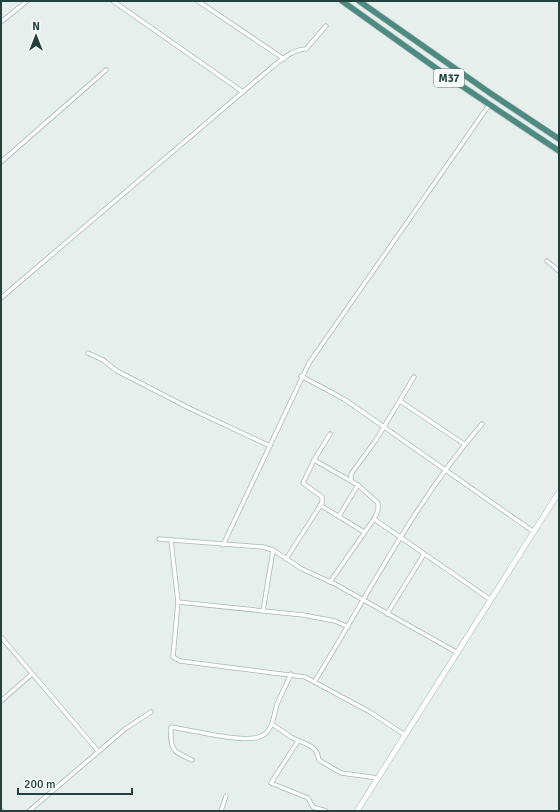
<svg xmlns="http://www.w3.org/2000/svg" width="560" height="812" viewBox="0 0 560 812" font-family="Signika,sans-serif">
	<style>
		.lines { fill: none; stroke-linecap: round; stroke-linejoin: round }
		.minor-casing { stroke: #a8b8b4; stroke-width: 5 }
		.secondary-casing { stroke: #a3bbb5; stroke-width: 6 }
		.trunk-casing { stroke: #c1cac9; stroke-width: 7 }
		.minor { stroke: #fff; stroke-width: 3.5 }
		.secondary { stroke: #fff; stroke-width: 5 }
		.trunk { stroke: #4c8a82; stroke-width: 5.5 }
		.labels { text-anchor: middle; dominant-baseline: central; stroke-width: 4; stroke-linejoin: round; paint-order: stroke }
		.shield { fill: #f7fbf9; stroke: #637a75; stroke-width: 1 }
		.shield-label { font-size: 11px; font-weight: bold; fill: #23423d }
	</style>
	<rect width="100%" height="100%" fill="#e6efec"/>
	<g class="lines">
		<defs>
			<g id="minor">
				<polyline points="113,1 243,92"/>
				<polyline points="198,1 284,59"/>
				<polyline points="1,22 27,1"/>
				<polyline points="1,162 106,70"/>
				<polyline points="547,261 559,271"/>
				<path d="M1,298L258,79C271,69 289,49 306,49L326,26"/>
				<polyline points="88,353 103,360 117,371 191,409 270,446"/>
				<polyline points="301,376 344,399 534,532"/>
				<polyline points="400,401 464,444"/>
				<polyline points="314,460 358,485 378,503 378,510 374,519 330,582"/>
				<polyline points="351,480 351,474 376,440 414,377"/>
				<polyline points="320,505 364,532"/>
				<polyline points="339,516 358,485"/>
				<polyline points="374,519 491,600"/>
				<polyline points="159,539 263,547 273,550 302,569 335,584 458,653"/>
				<polyline points="171,540 178,602 173,657 180,661 305,677 370,712 405,735"/>
				<polyline points="223,545 309,363 489,105"/>
				<polyline points="286,559 322,503 322,497 303,483 314,460 330,434"/>
				<polyline points="178,602 303,615 335,621 348,627"/>
				<polyline points="263,611 273,550"/>
				<polyline points="387,614 424,554"/>
				<polyline points="1,637 98,751"/>
				<path d="M291,674L277,704L272,724C278,728 285,733 291,737C303,744 317,744 319,760L341,773L378,778"/>
				<path d="M315,681C368,595 415,501 482,424"/>
				<polyline points="1,701 32,674"/>
				<polyline points="298,741 271,783 308,798 313,807 326,811"/>
				<path d="M192,760C172,751 170,750 171,727C191,730 243,743 259,737C266,735 269,730 272,724"/>
				<polyline points="1,810 2,811"/>
				<polyline points="29,811 125,729 151,712"/>
				<polyline points="221,811 226,796"/>
			</g>
			<polyline id="secondary" points="357,811 559,492"/>
			<g id="trunk">
				<polyline points="342,1 447,76 559,151"/>
				<polyline points="359,1 490,93 559,139"/>
			</g>
		</defs>
		<use href="#minor" class="minor-casing"/>
		<use href="#secondary" class="secondary-casing"/>
		<use href="#trunk" class="trunk-casing"/>
		<use href="#minor" class="minor"/>
		<use href="#secondary" class="secondary"/>
		<use href="#trunk" class="trunk"/>
	</g>
	<g class="labels">
		<rect class="shield" x="434" y="69" width="30" height="18" rx="3"/>
		<g class="shield-label">
			<text x="449" y="78">M37</text>
		</g>
	</g>
	<rect width="560" height="812" fill="none" stroke="#23423d" stroke-width="4"/>
	<g transform="translate(36 36)" stroke="#f7fbf9" stroke-width="3" paint-order="stroke">
	<path d="M0-3L7 15L0 10L-7 15Z" fill="#23423d"/>
	<text y="-6" font-size="11" font-weight="bold" text-anchor="middle" fill="#23423d">N</text>
	</g>
	<path d="M18 788v6h114v-6" fill="none" stroke="#23423d" stroke-width="2"/>
	<text x="24" y="788" font-size="12" fill="#23423d" stroke="#f7fbf9" stroke-width="3" paint-order="stroke">200 m</text>
</svg>
